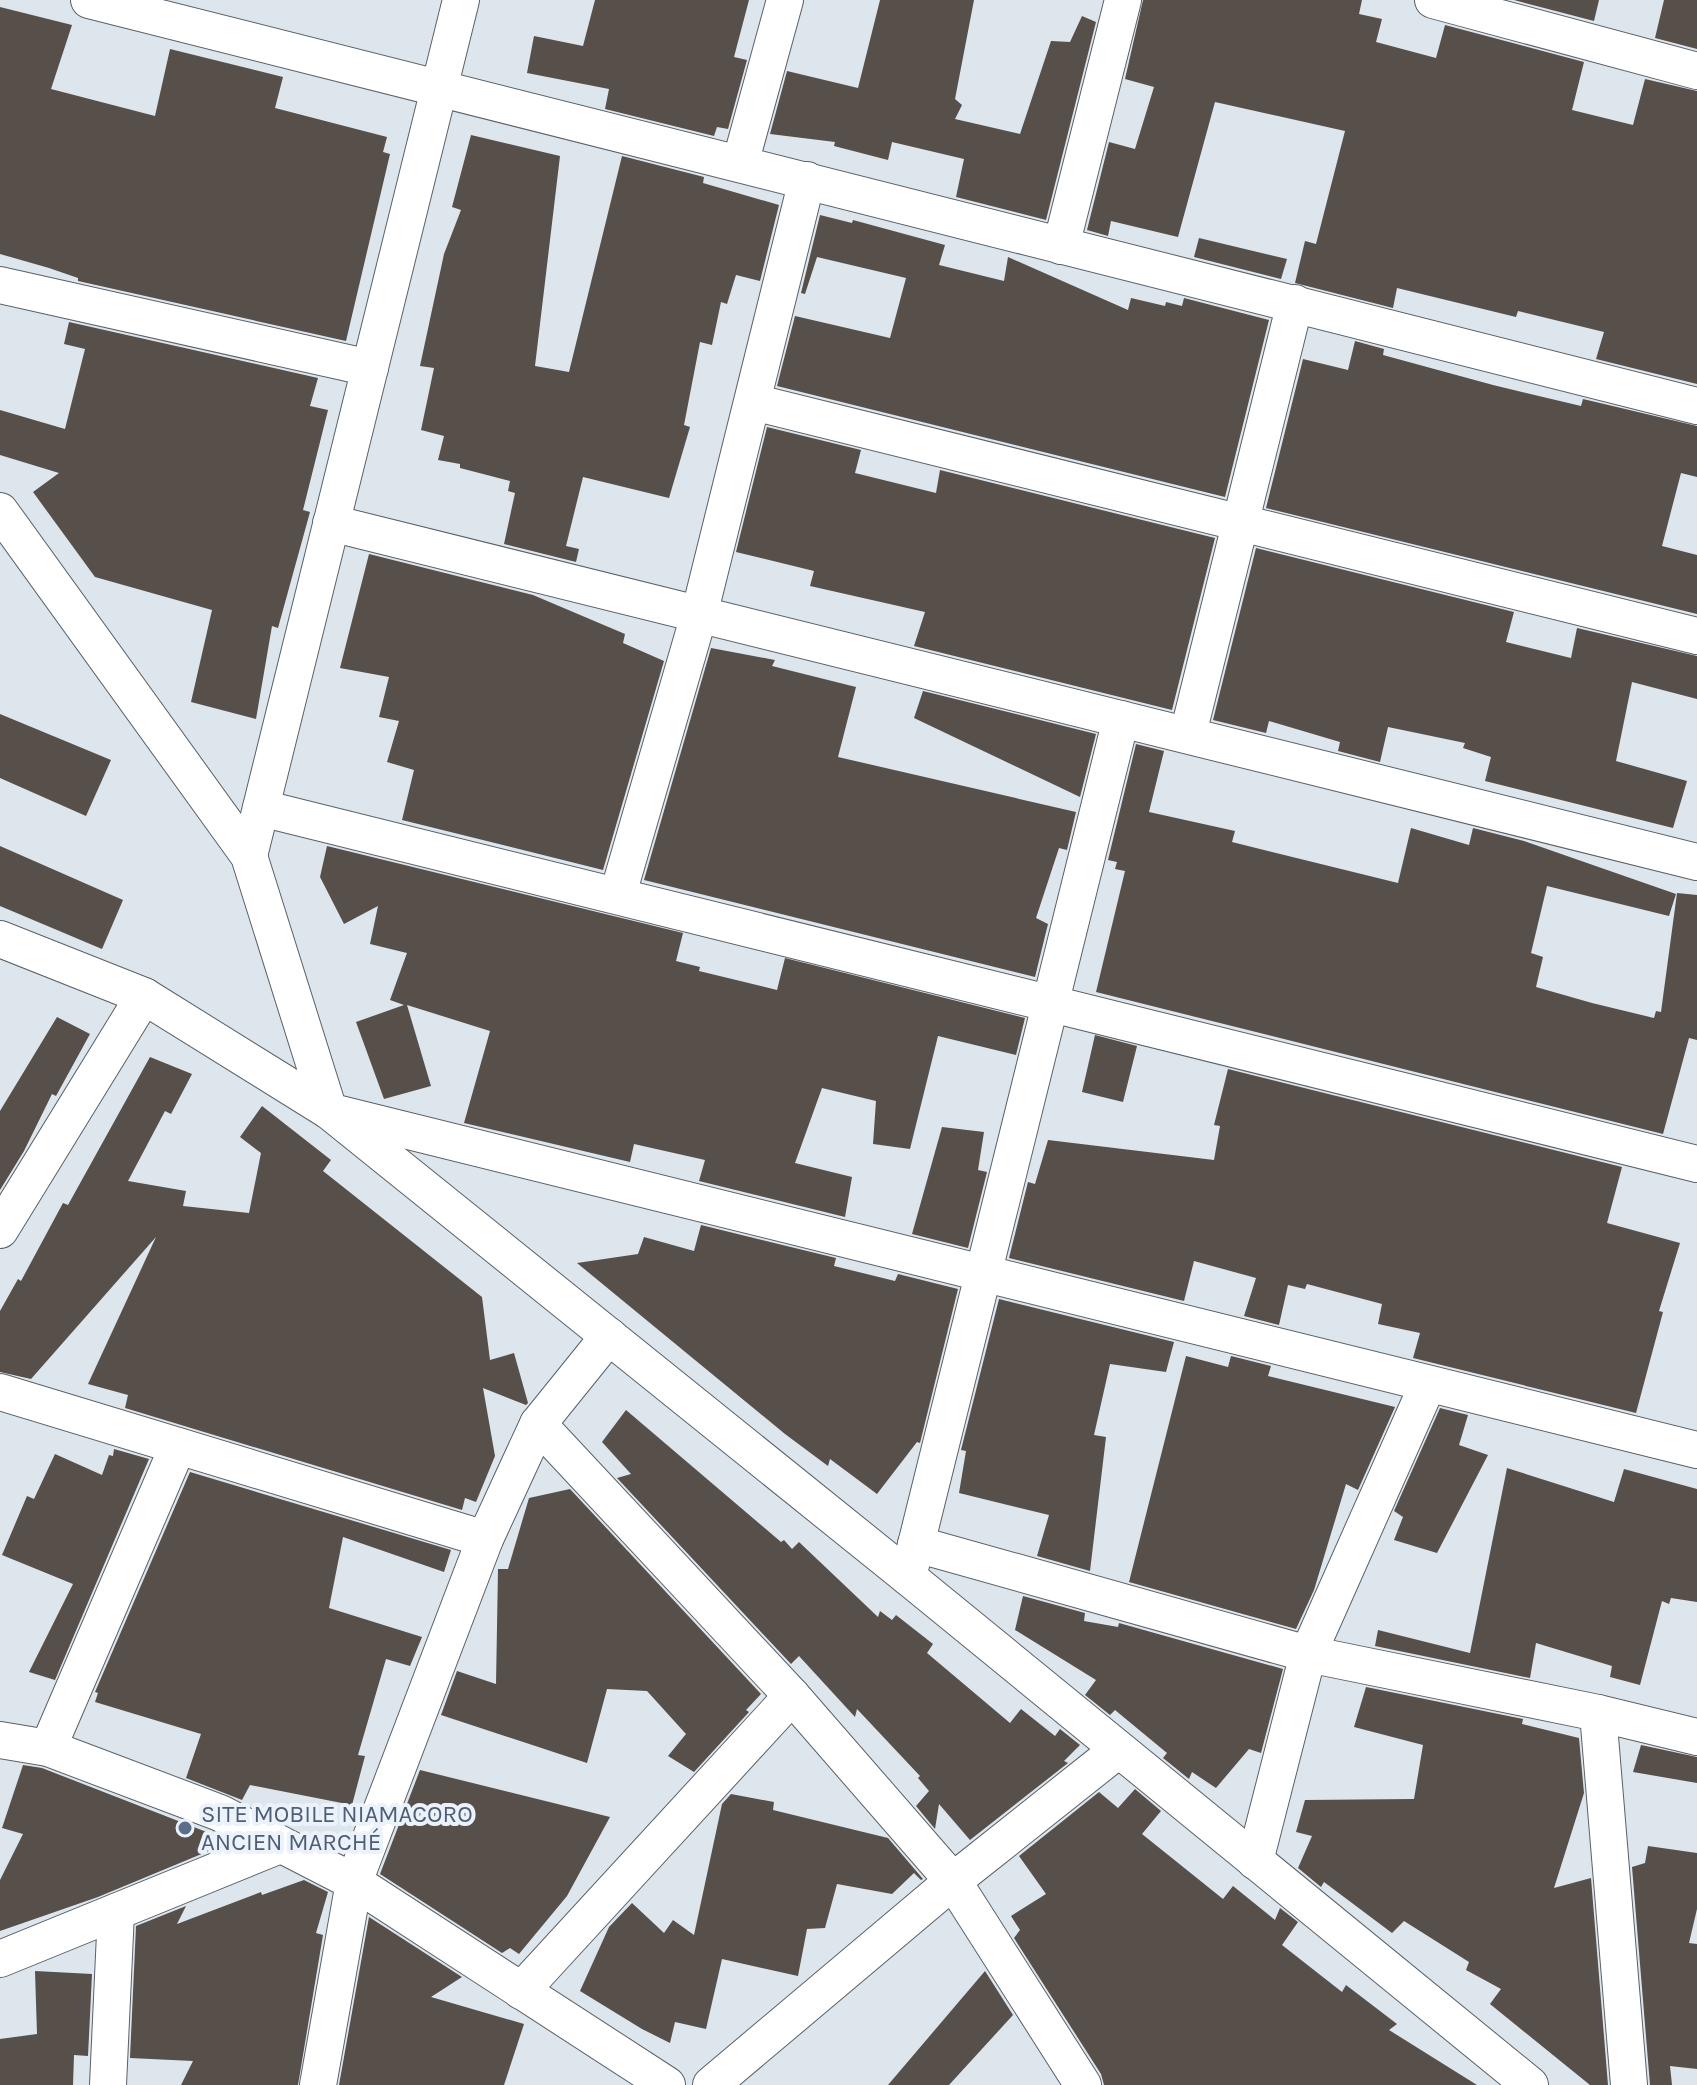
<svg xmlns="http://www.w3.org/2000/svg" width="1697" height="2085" viewBox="0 0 1697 2085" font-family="Karla,sans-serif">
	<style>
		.building { fill: #574f4a }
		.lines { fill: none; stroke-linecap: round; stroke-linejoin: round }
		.street-casing { stroke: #5a6168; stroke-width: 38 }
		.street { stroke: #fff; stroke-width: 36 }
		.service-dot { fill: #5c6f8a; stroke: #ebf2fb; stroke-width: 3 }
		.labels { text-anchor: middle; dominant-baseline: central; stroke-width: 8; stroke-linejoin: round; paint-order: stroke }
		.service-label { font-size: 24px; fill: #4e5e75; stroke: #ebf2fb; text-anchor: start }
	</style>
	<rect width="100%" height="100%" fill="#dde5ed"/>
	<g class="building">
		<polygon points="595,0 749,0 734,57 747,60 728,129 717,127 714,136 605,109 609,89 527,73 534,36 583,46"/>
		<polygon points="880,0 974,0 955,99 962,105 955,119 1020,134 1051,41 1070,42 1082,16 1096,22 1046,220 956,197 964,159 892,142 888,160 834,146 835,142 770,134 787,71 858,88"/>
		<polygon points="1143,0 1362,0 1359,14 1382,19 1376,42 1436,58 1445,25 1584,62 1572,110 1633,125 1645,79 1697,91 1697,384 1596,359 1604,332 1518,311 1516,317 1397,288 1393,308 1295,283 1305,241 1316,244 1345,131 1215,102 1178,237 1111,221 1108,236 1087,230 1109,142 1135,149 1154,87 1125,79"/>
		<polygon points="1514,0 1599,0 1594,21"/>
		<polygon points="1664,0 1697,0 1697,49 1655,38"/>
		<polygon points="0,7 72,25 51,89 155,116 170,49 283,77 275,108 387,137 383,152 390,154 346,341 78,281 78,278 49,268 0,254"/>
		<polygon points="471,135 560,156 535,366 569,372 622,156 704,177 703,183 779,205 760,281 736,275 727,304 721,302 712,345 700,342 684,425 690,427 669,498 583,477 566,546 579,549 576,562 504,544 515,493 508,491 510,481 460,468 460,464 438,460 444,436 421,430 434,368 420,366 444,254 461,210 452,207"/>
		<polygon points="820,215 852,223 853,220 945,245 939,265 1004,281 1008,257 1128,310 1131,298 1165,306 1166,302 1182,306 1184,298 1269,320 1225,497 777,386 795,316 890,338 906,278 817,257 805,294 801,293"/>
		<polygon points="1199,238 1287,259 1281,279 1194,257"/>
		<polygon points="69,322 318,378 310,406 328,410 303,510 310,512 278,628 272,626 256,719 191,702 212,610 95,577 33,492 59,473 0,455 0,410 65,429 85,349 64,344"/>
		<polygon points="1355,341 1384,349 1383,355 1493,385 1581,406 1583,399 1697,426 1697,477 1681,473 1662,546 1697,555 1697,614 1266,508 1303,359 1348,370"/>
		<polygon points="767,427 861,450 855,473 936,493 940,470 1215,538 1172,710 914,646 925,612 810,586 814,571 736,552"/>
		<polygon points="1256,548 1514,612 1506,642 1571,658 1577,628 1697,656 1697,699 1632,682 1616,761 1687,781 1673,828 1485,781 1491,757 1463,748 1465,743 1388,727 1380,762 1338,751 1340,742 1269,721 1266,733 1213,720"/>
		<polygon points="369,554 533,595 625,634 623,643 664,661 603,870 402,820 414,770 387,762 399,721 379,717 389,677 340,668"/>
		<polygon points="711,648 775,660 772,666 856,687 838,757 1076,812 1067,850 1059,848 1036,918 1048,924 1035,977 644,880"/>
		<polygon points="923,691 1096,734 1080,797 914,718"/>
		<polygon points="0,714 111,760 86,816 0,778"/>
		<polygon points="1136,744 1164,751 1149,812 1235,831 1232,842 1398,883 1411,828 1469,845 1473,828 1524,841 1676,894 1669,916 1547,886 1531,953 1543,957 1536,987 1592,1003 1654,1018 1656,1011 1661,1012 1677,893 1697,895 1697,1040 1689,1038 1663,1134 1096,992 1125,871 1115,869 1117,862 1108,860"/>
		<polygon points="0,846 123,900 102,949 0,906"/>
		<polygon points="327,846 683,933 676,961 700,967 699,971 777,990 785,958 1025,1018 1016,1055 938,1036 910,1149 873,1144 876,1101 822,1088 795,1163 852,1177 845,1217 699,1181 705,1160 634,1144 630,1162 464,1123 490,1031 407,1005 431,1086 384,1099 356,1022 404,1005 390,1000 407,953 370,944 378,906 344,924 320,877"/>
		<polygon points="57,1017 90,1034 56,1096 52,1094 24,1151 0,1190 0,1111"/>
		<polygon points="1095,1035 1137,1046 1123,1102 1082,1092"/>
		<polygon points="150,1057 192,1074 171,1114 165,1111 128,1181 186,1191 183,1206 249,1213 261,1153 240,1137 262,1106 331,1160 323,1171 482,1297 490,1360 514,1353 528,1403 526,1405 483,1388 495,1456 476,1502 465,1498 462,1510 125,1408 128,1395 88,1384 156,1237 31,1379 0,1372 0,1311 18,1279 21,1281 63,1203 68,1205"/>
		<polygon points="1228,1069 1622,1167 1607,1223 1680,1243 1659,1311 1663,1312 1636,1413 1413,1358 1420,1333 1378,1324 1382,1304 1307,1284 1305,1289 1288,1285 1279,1325 1244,1316 1256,1278 1194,1261 1184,1301 1009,1258 1028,1182 1035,1184 1048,1140 1214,1160 1220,1126 1214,1125"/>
		<polygon points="942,1127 984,1132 978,1170 987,1172 968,1248 912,1234"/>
		<polygon points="701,1225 836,1258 834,1266 895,1281 898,1274 958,1289 920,1443 917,1442 877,1494 830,1459 828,1466 785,1434 577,1263 638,1254 644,1237 694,1251"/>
		<polygon points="999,1299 1174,1342 1166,1372 1110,1364 1094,1435 1106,1437 1090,1571 1037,1556 1049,1515 959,1493 966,1451 961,1450"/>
		<polygon points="1186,1356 1228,1367 1231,1356 1271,1366 1268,1376 1395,1407 1358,1490 1346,1484 1314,1590 1296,1629 1129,1582"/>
		<polygon points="1440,1408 1468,1415 1459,1445 1488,1455 1437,1553 1394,1540 1403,1517 1394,1511"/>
		<polygon points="626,1410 781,1542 784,1540 792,1549 799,1542 878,1617 880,1611 892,1620 896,1615 933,1644 927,1653 1010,1723 1021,1709 1055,1736 1060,1729 1080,1745 1064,1761 1068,1763 970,1840 939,1804 935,1829 916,1806 929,1791 918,1778 920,1776 857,1709 855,1717 799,1656 791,1664 617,1478 631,1474 602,1442"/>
		<polygon points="114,1449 149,1459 55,1680 29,1672 73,1584 2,1555 27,1496 34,1499 55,1454 102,1475 109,1455 113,1456"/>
		<polygon points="1507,1468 1614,1502 1624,1469 1697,1489 1697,1602 1671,1598 1669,1604 1662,1601 1640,1685 1610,1677 1612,1666 1536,1643 1530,1678 1375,1646 1378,1630 1470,1653"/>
		<polygon points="190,1472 451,1550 444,1572 343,1537 329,1608 422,1637 410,1666 386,1659 358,1755 365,1756 352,1805 250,1785 242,1800 186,1778 201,1734 95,1702 98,1693 95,1692"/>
		<polygon points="570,1489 761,1694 746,1710 749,1712 694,1772 668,1756 686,1734 647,1691 607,1689 587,1763 441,1715 457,1671 496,1684 498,1569 508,1569 529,1498"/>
		<polygon points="1023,1596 1085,1613 1084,1621 1118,1627 1119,1623 1283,1669 1261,1753 1249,1749 1216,1788 1192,1772 1189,1779 1163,1758 1167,1753 1115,1710 1110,1715 1085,1695 1096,1680 1015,1630"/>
		<polygon points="1366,1687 1523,1719 1522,1724 1579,1738 1584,1793 1554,1888 1591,1878 1608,2085 1590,2085 1490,2004 1501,1989 1466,1970 1469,1962 1404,1921 1392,1933 1324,1882 1321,1887 1298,1868 1312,1836 1296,1832 1305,1800 1414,1799 1423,1745 1354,1727"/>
		<polygon points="1641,1745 1697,1757 1697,1783 1633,1772"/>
		<polygon points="23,1765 42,1768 222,1838 216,1848 98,1897 0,1931 0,1880 23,1834 2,1828"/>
		<polygon points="420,1770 610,1817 567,1896 519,1954 510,1948 502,1953 380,1874"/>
		<polygon points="1135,1789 1161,1811 1142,1834 1223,1899 1233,1886 1275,1920 1280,1908 1298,1922 1282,1945 1342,1992 1346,1985 1397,2024 1389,2030 1477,2085 1104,2085 1101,2074 1014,1938 1020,1930 1011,1916 1046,1894 1019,1856 1099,1792 1118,1808"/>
		<polygon points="731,1794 774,1802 773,1810 888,1838 923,1879 921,1880 914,1873 892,1894 837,1884 825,1928 807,1929 798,1976 722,1959 706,2029 675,2022 670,2043 642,2029 580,1991 609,1927 632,1903 664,1933 673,1920 694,1935 722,1804"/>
		<polygon points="1648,1846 1697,1853 1697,1909 1689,1943 1697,1944 1697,2069 1670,2066 1672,2085 1650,2085 1632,1867 1645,1863"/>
		<polygon points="304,1880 328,1892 316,1933 323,1935 298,2085 181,2085 193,2061 130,2058 136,1926 186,1906 177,1924 261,1892 262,1895"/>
		<polygon points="369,1917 462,1977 431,1997 524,2024 504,2085 339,2085"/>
		<polygon points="35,1971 92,1974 88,2056 74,2055 73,2085 0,2085 0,2039 37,2034"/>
		<polygon points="985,1971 1013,2015 949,2085 888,2085"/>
	</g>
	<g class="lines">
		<defs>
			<g id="street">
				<polyline points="89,0 1697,406"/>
				<polyline points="1433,0 1697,71"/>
				<polyline points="740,164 785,0"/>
				<polyline points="1061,246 1123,0"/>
				<polyline points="0,285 370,368"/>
				<polyline points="753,402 1697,636"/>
				<polyline points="0,511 249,856 329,1111"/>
				<polyline points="331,523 1697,862"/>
				<polyline points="1188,734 1295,303"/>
				<path d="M261,808C740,923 1218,1046 1697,1164"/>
				<polyline points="249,856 461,0"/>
				<polyline points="618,894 699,615 807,180"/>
				<polyline points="0,939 144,996 329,1111 908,1577 1530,2085"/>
				<polyline points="340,1114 1697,1450"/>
				<polyline points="0,1230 144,996"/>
				<polyline points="0,1392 485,1539"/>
				<polyline points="538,1424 792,1696 953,1881 1083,2085"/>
				<polyline points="916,1544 1308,1654 1598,1713 1697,1737"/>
				<polyline points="908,1577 1121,719"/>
				<polyline points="1598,1713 1629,2085"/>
				<polyline points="0,1740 48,1748 220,1813 354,1882 667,2085"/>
				<polyline points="48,1748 178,1446"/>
				<polyline points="1255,1861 1308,1654 1428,1384"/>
				<polyline points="0,1959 280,1845"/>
				<polyline points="521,1991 792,1696"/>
				<polyline points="108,2085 116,1912"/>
				<polyline points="318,2085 354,1882 485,1539 538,1424 609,1336"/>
				<polyline points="711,2085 953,1881 1118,1750"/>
			</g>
		</defs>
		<use href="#street" class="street-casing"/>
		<use href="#street" class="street"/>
	</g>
	<circle class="service-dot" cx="185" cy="1828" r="8"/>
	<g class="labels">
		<g class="service-label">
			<text x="201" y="1814">SITE MOBILE NIAMACORO<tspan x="201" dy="28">ANCIEN MARCHÉ</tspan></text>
		</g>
	</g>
</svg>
